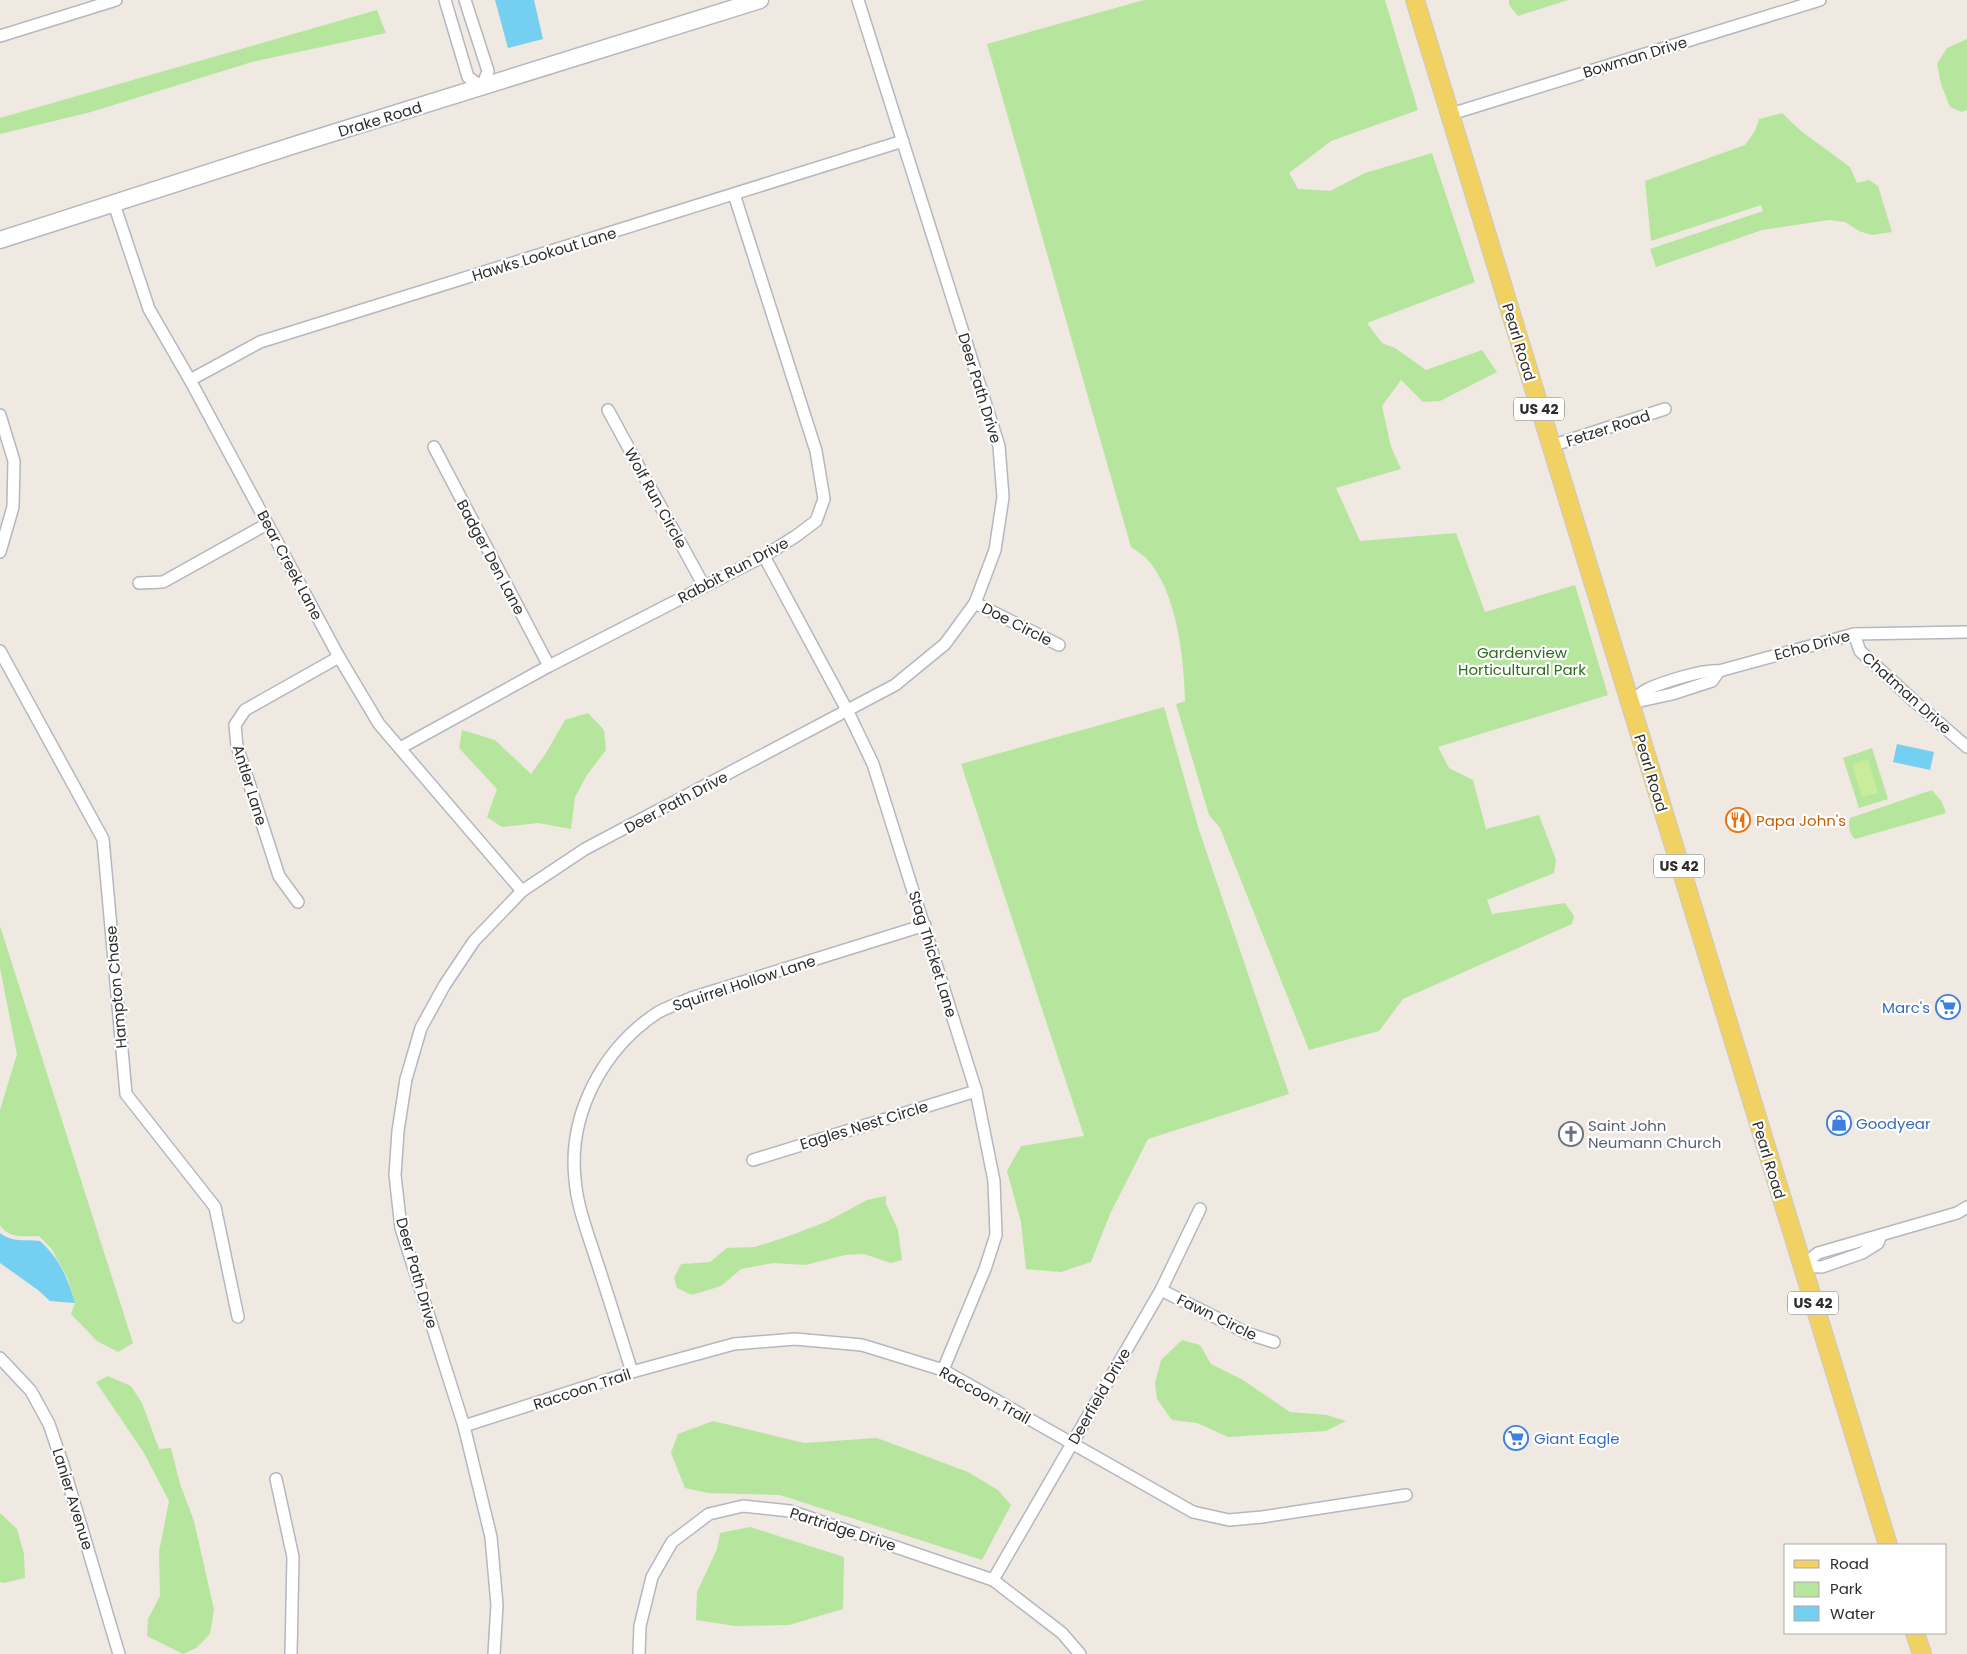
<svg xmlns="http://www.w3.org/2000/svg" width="1967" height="1654" viewBox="0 0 1967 1654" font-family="Poppins,sans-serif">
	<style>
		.green { fill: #b6e59e }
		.pitch { fill: #c9ec9a }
		.water { fill: #75cff0 }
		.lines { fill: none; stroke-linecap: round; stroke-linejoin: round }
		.street-casing { stroke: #b4b7c1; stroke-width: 14 }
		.secondary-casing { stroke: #b4b7c1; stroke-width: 19 }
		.primary-casing { stroke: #c9c9c9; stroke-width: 20 }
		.street { stroke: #fff; stroke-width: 11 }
		.secondary { stroke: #fff; stroke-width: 16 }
		.primary { stroke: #f2d163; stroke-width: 18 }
		.labels { text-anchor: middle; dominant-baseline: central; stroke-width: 4.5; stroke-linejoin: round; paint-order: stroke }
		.shield { fill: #fff; stroke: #6d6d6d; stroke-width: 1 }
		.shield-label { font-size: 14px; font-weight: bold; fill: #2e2e2e }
		.street-label { font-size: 15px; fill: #2e2e2e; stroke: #fff }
		.park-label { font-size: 15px; fill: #2c6e1b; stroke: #fff }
		.food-label { font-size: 15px; fill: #c56008; stroke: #fff; text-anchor: start }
		.shop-label { font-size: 15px; fill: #366cbe; stroke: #fff; text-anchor: start }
		.worship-label { font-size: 15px; fill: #5b616d; stroke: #fff; text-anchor: start }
	</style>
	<rect width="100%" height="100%" fill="#efe9e1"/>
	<g class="green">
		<path d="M1144,0H1385L1418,110L1331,141L1289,173L1298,189L1330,191L1365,173L1432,153L1475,282L1367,323L1382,343L1395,348L1426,370L1482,350L1497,372L1440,401L1423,402L1401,380L1382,406L1391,447L1401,469L1336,488L1360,541L1456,533L1485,612L1575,585L1608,695L1438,747L1449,768L1473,780L1486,829L1539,815L1556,860L1554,873L1487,900L1492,914L1565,903L1574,916L1572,924L1403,999L1379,1031L1309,1050L1220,828L1209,815L1176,704L1185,701C1184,658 1177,592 1147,559C1142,554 1136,551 1131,547L987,44Z"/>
		<polygon points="1509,0 1568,0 1518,16 1509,5"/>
		<polygon points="377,10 386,33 252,62 91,112 0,134 0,118"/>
		<polygon points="1967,39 1967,110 1962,112 1950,107 1941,84 1937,64 1947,48"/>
		<polygon points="1782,113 1801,131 1850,167 1857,183 1869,180 1878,186 1892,232 1872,235 1859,231 1845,222 1829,220 1762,230 1656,267 1650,249 1763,211 1761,205 1651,241 1645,181 1745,145 1755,131 1759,119"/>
		<polygon points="1164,707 1199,830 1289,1094 1148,1139 1110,1214 1091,1262 1061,1272 1026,1269 1021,1222 1007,1171 1021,1146 1084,1136 961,764"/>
		<polygon points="588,713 604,730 606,750 587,775 575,797 571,829 538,823 502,827 487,817 497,789 459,748 462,730 495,740 531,774 546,753 565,720"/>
		<polygon points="1872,748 1888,799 1859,808 1843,758"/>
		<path d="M1932,790L1942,802L1946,813L1855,839C1849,833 1848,826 1850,818Z"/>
		<path d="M0,926L133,1343L118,1352L97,1341L71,1314L75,1303L68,1279L51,1248L39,1236C25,1236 8,1239 0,1225V1110L17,1054L0,968Z"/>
		<polygon points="886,1196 886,1204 898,1230 902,1260 891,1263 864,1254 845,1255 805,1265 773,1263 741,1269 721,1286 692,1295 677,1288 674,1278 681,1264 710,1262 727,1248 755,1247 789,1236 828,1221 867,1200"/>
		<polygon points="1182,1340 1200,1345 1211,1364 1243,1380 1290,1412 1327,1415 1346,1421 1326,1431 1228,1437 1197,1423 1172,1420 1157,1399 1155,1383 1161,1360"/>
		<polygon points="108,1376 131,1386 142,1403 159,1449 171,1448 180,1484 194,1521 214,1610 210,1634 196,1648 183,1654 147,1636 148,1619 160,1596 159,1552 169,1501 144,1453 96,1382"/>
		<polygon points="713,1421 804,1443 877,1438 968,1472 998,1490 1011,1505 982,1560 780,1495 708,1493 685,1488 671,1453 678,1434"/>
		<polygon points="0,1513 17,1529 24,1554 25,1578 3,1583 0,1582"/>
		<polygon points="750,1527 844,1557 843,1609 789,1625 735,1626 696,1620 697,1592 717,1549 720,1533"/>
	</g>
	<polygon class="pitch" points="1868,760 1878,793 1862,797 1852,764"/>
	<g class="water">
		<polygon points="495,0 534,0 543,39 508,48"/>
		<polygon points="1897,744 1934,752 1930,770 1893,762"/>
		<path d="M0,1233C13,1243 25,1239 40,1241C59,1258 68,1278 75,1303L50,1301L38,1290L0,1263Z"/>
	</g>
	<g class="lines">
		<defs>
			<g id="street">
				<polyline points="445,0 468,77 482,87 488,71 465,0"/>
				<polyline points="0,36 116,0"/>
				<polyline points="1451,114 1820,0"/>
				<polyline points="114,204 149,309 190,380 339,657 379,724 522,891"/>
				<polyline points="190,380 260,342 903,141"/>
				<polyline points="608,410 704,586"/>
				<polyline points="0,415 14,461 13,507 0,552"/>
				<polyline points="1551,446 1665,409"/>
				<polyline points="434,447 549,666"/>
				<polyline points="764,556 848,712 873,764 976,1091 994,1181 996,1235 985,1269 943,1370"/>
				<polyline points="139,583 163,582 267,524"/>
				<polyline points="975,603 1059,645"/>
				<polyline points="1854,634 1860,651 1914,701 1967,747"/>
				<polyline points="0,651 103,839 126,1094 215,1207 238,1317"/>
				<polyline points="1631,703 1672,694 1712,681 1719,671"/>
				<path d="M1629,704C1635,699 1641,692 1648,689C1663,682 1704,669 1719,671L1854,634L1967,632"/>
				<polyline points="400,748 549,666 764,556 796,536 816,521 824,499 816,451 734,194"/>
				<polyline points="298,902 279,876 237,746 235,725 245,710 339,657"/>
				<polyline points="753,1160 976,1091"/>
				<polyline points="1802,1266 1818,1253 1957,1213 1967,1207"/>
				<polyline points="1802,1266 1822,1267 1862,1253 1878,1243 1881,1235"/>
				<polyline points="1161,1290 1249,1334 1274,1342"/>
				<polyline points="0,1358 31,1391 49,1424 63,1465 119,1654"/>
				<path d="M632,1372C620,1334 608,1295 595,1256C587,1231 577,1206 575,1179C568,1114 603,1049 657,1013C667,1007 680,1003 691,998L925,925"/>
				<polyline points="464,1426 632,1372 734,1344 795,1339 862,1345 943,1370 1193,1512 1229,1520 1262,1517 1406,1495"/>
				<polyline points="276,1479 293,1557 291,1654"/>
				<polyline points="993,1580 1161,1290 1200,1209"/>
				<polyline points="494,1654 497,1605 491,1537 464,1426 401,1228 395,1175 398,1131 406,1079 421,1028 444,986 474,941 522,891 585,849 895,685 945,644 975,603 995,550 1003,497 999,446 858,0"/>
				<polyline points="639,1654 640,1626 652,1577 672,1542 709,1514 743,1506 790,1511 993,1580 1062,1633 1080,1654"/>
			</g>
			<polyline id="secondary" points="0,240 304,142 760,0"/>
			<g id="primary">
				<polyline points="1415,0 1888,1545"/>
				<polyline points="1915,1633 1922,1654"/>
			</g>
		</defs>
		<use href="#street" class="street-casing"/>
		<use href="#secondary" class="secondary-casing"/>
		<use href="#primary" class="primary-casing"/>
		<use href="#street" class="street"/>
		<use href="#secondary" class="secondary"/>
		<use href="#primary" class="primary"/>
	</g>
	<defs>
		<symbol id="restaurant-ring" viewBox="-11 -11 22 22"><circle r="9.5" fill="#fff" stroke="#e8710a" stroke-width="1.5"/><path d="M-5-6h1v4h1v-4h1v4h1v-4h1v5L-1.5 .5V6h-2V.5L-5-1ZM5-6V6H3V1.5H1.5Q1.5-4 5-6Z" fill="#e8710a"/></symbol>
		<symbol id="supermarket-ring" viewBox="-11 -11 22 22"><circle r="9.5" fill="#fff" stroke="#3f7fe0" stroke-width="1.5"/><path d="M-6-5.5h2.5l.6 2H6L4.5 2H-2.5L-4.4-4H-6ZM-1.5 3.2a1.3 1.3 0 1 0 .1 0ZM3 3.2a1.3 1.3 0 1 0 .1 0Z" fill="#3f7fe0"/></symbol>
		<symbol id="shop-ring" viewBox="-11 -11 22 22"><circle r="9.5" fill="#fff" stroke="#3f7fe0" stroke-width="1.5"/><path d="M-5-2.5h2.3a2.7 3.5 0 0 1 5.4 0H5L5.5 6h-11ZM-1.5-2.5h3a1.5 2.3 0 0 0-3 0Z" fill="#3f7fe0"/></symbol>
		<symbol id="church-ring" viewBox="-11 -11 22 22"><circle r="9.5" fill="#fff" stroke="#6b7280" stroke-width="1.5"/><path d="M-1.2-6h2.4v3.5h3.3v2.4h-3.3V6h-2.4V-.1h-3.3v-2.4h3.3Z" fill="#6b7280"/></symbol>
	</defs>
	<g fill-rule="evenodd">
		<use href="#restaurant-ring" x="1724" y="806" width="28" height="28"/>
		<use href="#supermarket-ring" x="1934" y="993" width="28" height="28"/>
		<use href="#shop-ring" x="1825" y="1109" width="28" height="28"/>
		<use href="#church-ring" x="1557" y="1120" width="28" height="28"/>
		<use href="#supermarket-ring" x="1502" y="1424" width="28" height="28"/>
	</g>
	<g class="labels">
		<g class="shield">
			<rect x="1514" y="397.5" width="50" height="23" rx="4"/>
			<rect x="1654" y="854.5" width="50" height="23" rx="4"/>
			<rect x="1788" y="1291.5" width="50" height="23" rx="4"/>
		</g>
		<g class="shield-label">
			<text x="1539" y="409">US 42</text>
			<text x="1679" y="866">US 42</text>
			<text x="1813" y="1303">US 42</text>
		</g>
		<g class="street-label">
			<text transform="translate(1635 57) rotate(-17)">Bowman Drive</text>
			<text transform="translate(380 119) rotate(-17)">Drake Road</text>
			<text transform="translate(544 254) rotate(-17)">Hawks Lookout Lane</text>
			<text transform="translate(1519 342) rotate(73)">Pearl Road</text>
			<text transform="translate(980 388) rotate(73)">Deer Path Drive</text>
			<text transform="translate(1608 428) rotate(-18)">Fetzer Road</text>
			<text transform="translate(656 498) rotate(61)">Wolf Run Circle</text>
			<text transform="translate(491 557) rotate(62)">Badger Den Lane</text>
			<text transform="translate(290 565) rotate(62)">Bear Creek Lane</text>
			<text transform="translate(733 570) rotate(-28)">Rabbit Run Drive</text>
			<text transform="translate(1017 624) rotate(27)">Doe Circle</text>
			<text transform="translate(1812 645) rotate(-15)">Echo Drive</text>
			<text transform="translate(1907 693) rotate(42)">Chatman Drive</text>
			<text transform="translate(1651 773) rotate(73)">Pearl Road</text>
			<text transform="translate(250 785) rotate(73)">Antler Lane</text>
			<text transform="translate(676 802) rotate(-28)">Deer Path Drive</text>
			<text transform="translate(933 954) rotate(73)">Stag Thicket Lane</text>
			<text transform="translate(744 983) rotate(-18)">Squirrel Hollow Lane</text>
			<text transform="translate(116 987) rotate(-95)">Hampton Chase</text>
			<text transform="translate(864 1125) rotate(-17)">Eagles Nest Circle</text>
			<text transform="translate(1769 1160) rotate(73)">Pearl Road</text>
			<text transform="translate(417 1273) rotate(74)">Deer Path Drive</text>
			<text transform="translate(1217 1317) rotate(26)">Fawn Circle</text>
			<text transform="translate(582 1389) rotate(-18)">Raccoon Trail</text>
			<text transform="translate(985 1395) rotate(29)">Raccoon Trail</text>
			<text transform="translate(1099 1396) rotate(-60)">Deerfield Drive</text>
			<text transform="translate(73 1499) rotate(73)">Lanier Avenue</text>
			<text transform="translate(843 1529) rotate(18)">Partridge Drive</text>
		</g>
		<g class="park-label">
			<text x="1522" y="652">Gardenview<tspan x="1522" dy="17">Horticultural Park</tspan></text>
		</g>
		<g class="food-label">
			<text x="1756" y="820">Papa John's</text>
		</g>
		<g class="shop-label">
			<text x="1930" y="1007" text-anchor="end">Marc's</text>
			<text x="1856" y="1123">Goodyear</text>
			<text x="1534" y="1438">Giant Eagle</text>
		</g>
		<g class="worship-label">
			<text x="1588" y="1125">Saint John<tspan x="1588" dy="17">Neumann Church</tspan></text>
		</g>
	</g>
	<rect x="1784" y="1544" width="162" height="90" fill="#ffffff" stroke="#ababab"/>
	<rect x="1794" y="1560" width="25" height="8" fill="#f2d163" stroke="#ababab"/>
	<text x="1830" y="1569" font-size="15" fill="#2e2e2e">Road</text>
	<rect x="1794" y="1582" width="25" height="15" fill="#b6e59e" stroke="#ababab"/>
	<text x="1830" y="1594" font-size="15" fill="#2e2e2e">Park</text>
	<rect x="1794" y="1606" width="25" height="15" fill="#75cff0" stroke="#ababab"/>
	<text x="1830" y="1619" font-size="15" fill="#2e2e2e">Water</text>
</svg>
